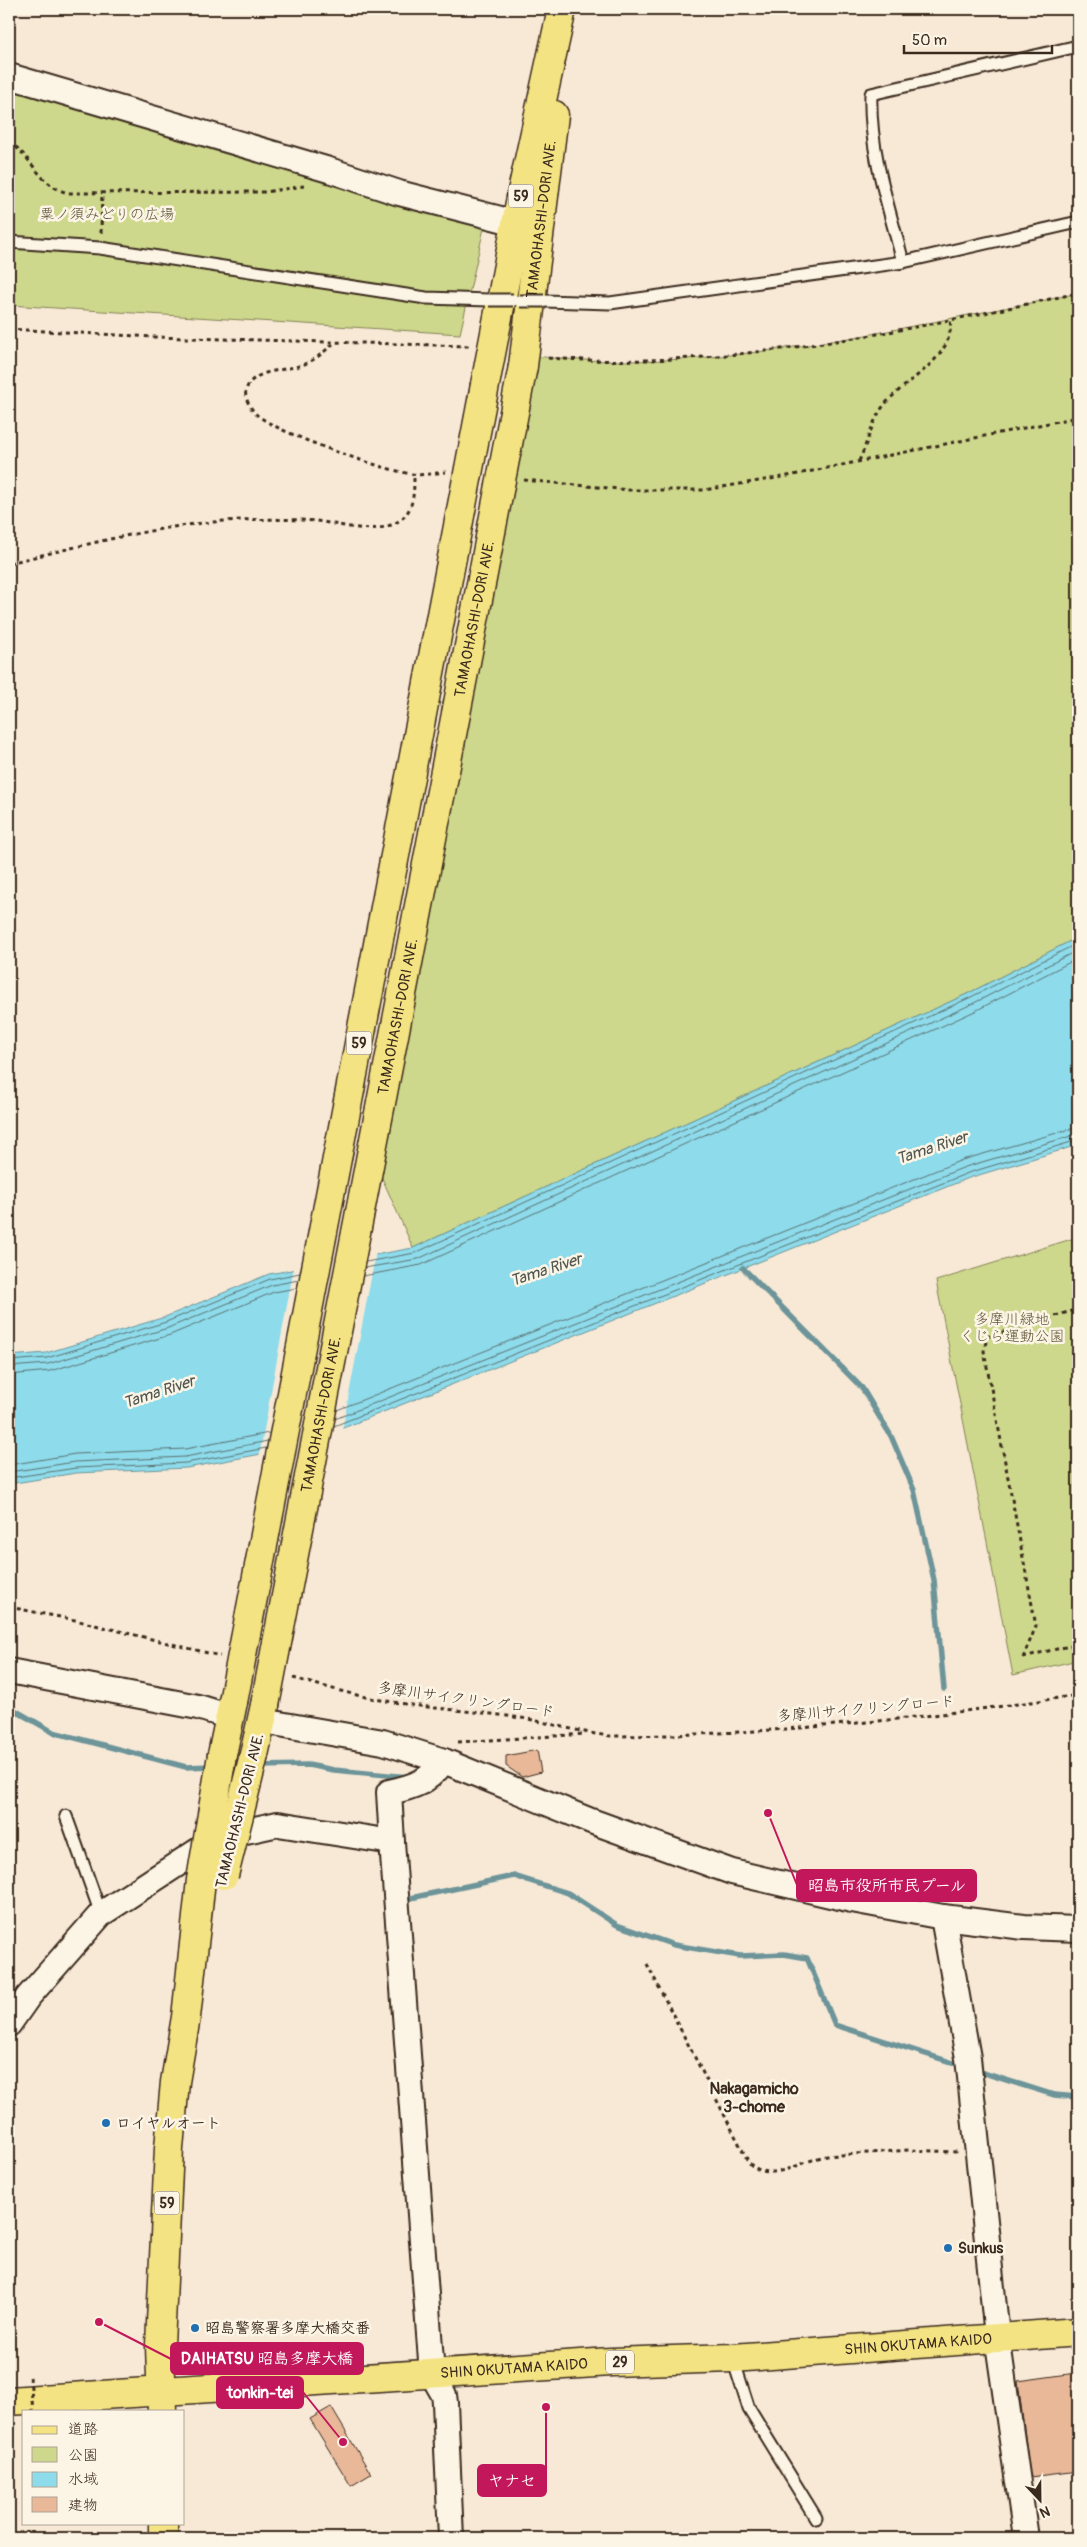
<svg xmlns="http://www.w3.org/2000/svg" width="1087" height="2547" viewBox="0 0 1087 2547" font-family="Pangolin,'Klee One',sans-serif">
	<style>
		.green { fill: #cdd88c; stroke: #848155 }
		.water { fill: #8ddbeb; stroke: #6c9499 }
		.pier { fill: #f8e9d6 }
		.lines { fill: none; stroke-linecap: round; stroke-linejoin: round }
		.shore { stroke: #5c7170; stroke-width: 1 }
		.stream { stroke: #6c9499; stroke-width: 5.5 }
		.building { fill: #e8b899; stroke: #3b2a1e }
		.service-casing { stroke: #3b2a1e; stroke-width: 15 }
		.minor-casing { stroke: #3b2a1e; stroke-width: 28 }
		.primary-casing { stroke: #3b2a1e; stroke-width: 31 }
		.path { stroke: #3b2a1e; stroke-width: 3; stroke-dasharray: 4 4; stroke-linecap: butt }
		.service { stroke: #fcf5e5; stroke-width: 11 }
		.minor { stroke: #fcf5e5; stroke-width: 24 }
		.primary { stroke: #f4e382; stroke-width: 28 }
		.service-bridge-casing { stroke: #3b2a1e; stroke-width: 15; stroke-linecap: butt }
		.primary-bridge-casing { stroke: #3b2a1e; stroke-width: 31; stroke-linecap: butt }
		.path-bridge { stroke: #3b2a1e; stroke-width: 3; stroke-dasharray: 4 4; stroke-linecap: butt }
		.service-bridge { stroke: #fcf5e5; stroke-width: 11 }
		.primary-bridge { stroke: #f4e382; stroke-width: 28 }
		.poi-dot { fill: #1f6fb2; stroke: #fcf5e5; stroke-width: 2 }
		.labels { text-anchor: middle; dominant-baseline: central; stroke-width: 5; stroke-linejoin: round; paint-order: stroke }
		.shield { fill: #fcf5e5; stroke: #75675a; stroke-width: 1 }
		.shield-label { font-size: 14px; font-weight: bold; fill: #3b2a1e }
		.park-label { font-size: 15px; fill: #60563a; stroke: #fcf5e5 }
		.street-label { font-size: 15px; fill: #3b2a1e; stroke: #fcf5e5 }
		.poi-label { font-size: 15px; font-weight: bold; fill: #3b2a1e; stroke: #fcf5e5; text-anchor: start }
		.water-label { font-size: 16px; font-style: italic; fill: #505651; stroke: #fcf5e5 }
		.neighbourhood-label { font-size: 16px; font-weight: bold; fill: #3b2a1e; stroke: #fcf5e5 }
		.leader { fill: none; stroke: #c2185b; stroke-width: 2 }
		.callout-dot { fill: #c2185b; stroke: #fcf5e5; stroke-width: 2 }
		.callout { fill: #c2185b; stroke: #c2185b; stroke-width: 2 }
		.callout-label { font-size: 16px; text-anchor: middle; font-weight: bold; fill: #fff }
	</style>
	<rect width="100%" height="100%" fill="#f8e9d6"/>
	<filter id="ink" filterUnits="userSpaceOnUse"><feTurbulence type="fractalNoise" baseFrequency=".02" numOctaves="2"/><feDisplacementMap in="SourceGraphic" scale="10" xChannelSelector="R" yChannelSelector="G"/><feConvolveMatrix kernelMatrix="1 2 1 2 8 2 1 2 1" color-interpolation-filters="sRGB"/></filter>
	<g filter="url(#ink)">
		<g class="green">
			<polygon points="9,82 484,228 460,334 9,305"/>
			<path d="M1078,293V937L967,994L413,1248L371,1153L525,355C666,373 811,347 948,319C992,310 1035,303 1078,293Z"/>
			<polygon points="1078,1237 1078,1660 1013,1675 936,1281"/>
		</g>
		<polygon class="water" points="1078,937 1078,1145 969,1178 293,1448 187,1468 76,1473 9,1484 9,1356 46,1353 165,1317 269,1274 413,1248 967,994"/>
		<polygon class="pier" points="376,1252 342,1431 294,1450 259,1457 294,1267"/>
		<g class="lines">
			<g class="shore">
				<polyline points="366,1262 415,1253 969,998 1078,943"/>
				<polyline points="364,1268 418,1259 972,1004 1078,950"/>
				<polyline points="363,1276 421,1265 975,1011 1078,958"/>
				<polyline points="9,1361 47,1358 166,1322 270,1279 300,1273"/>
				<polyline points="9,1367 48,1364 168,1328 272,1285 299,1280"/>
				<polyline points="9,1375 50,1371 170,1335 274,1292 297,1288"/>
				<polyline points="337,1410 962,1160 1078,1127"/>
				<polyline points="335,1419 965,1167 1078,1134"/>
				<polyline points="334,1426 968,1173 1078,1140"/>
				<polyline points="9,1465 75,1454 185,1449 269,1433"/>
				<polyline points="9,1472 75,1462 185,1457 268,1441"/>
				<polyline points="9,1478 76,1468 186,1463 266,1448"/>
			</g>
			<g class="stream">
				<polyline points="743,1268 862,1388 891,1436 914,1490 934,1580 944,1689"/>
				<polyline points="9,1707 53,1732 186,1767 212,1766"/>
				<polyline points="259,1766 308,1765 334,1770 409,1777"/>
				<polyline points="406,1899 514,1876 568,1893 617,1925 674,1945 740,1956 784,1954 807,1958 835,2025 963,2066"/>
				<polyline points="974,2070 1054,2095 1078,2097"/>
			</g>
		</g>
		<g class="building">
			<polygon points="537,1750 541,1772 522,1777 506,1766 506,1756"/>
			<polygon points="1076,2373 1078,2471 1030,2477 1018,2381"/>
			<polygon points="331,2407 371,2474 351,2486 310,2419"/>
		</g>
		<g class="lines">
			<defs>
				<g id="service">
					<polyline points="1077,9 1078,14"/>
					<path d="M1078,46L871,94C869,151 889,207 903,262L1078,222"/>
					<polyline points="9,242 100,248 426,298 489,300"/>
					<polyline points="544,301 610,303 903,262"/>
					<polyline points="66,1816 101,1914"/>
					<polyline points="733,2359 749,2409 816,2518"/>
				</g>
				<g id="minor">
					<polyline points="9,76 329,170 399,193 516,223"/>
					<polyline points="9,1671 198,1707 230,1717"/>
					<polyline points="262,1721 383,1742 444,1761 591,1821 732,1872 852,1900 943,1917 1024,1927 1078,1929"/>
					<polyline points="392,1842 432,2374 444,2395 445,2403 451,2538"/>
					<polyline points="943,1917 968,2058 997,2336 1026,2538"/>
					<path d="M9,2024L28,1997L101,1914L219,1837L278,1824L392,1842L389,1792C414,1787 428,1782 444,1761"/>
				</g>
				<g id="primary">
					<path id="s1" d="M523,366L554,115"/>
					<polyline points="485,385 523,187 562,9"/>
					<polyline points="222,1755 233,1702"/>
					<polyline points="254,1755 265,1705"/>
					<path id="s2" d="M9,2401L611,2362L733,2358L1078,2332"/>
					<polyline points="162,2411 160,2345 169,2148 175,2082 186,2017 201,1880"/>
					<polyline points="163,2523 163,2538"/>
				</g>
			</defs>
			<use href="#service" class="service-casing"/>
			<use href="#minor" class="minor-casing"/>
			<use href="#primary" class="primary-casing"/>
			<g class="path">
				<path d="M9,142C34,158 37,184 68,193L265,192L304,186"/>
				<polyline points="101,233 102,193"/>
				<polyline points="9,329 154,337 469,346"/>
				<path d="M333,344C324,352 314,361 302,365C286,371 250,369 246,391C244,398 251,409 256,414C276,433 383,470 412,474C423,476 435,473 446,472"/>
				<path d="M548,358C725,371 906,330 1078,293"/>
				<path d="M859,461C867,444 871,424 882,408C903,379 956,360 950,319"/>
				<polyline points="524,480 629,490 704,490 783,477 1078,417"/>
				<path d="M9,563C85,545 161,524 240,520C265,519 291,519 316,521C340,524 367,534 391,525C414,516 414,496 414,475"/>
				<polyline points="9,1607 75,1620 220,1656"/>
				<polyline points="1023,1657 1078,1644"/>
				<polyline points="1023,1658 1036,1626 984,1351 987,1337 1078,1309"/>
				<path d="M293,1678C326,1687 359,1697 393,1702C433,1709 474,1711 514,1717C547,1721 578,1733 611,1736C767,1735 924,1719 1078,1695"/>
				<polyline points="458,1742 586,1734"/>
				<path d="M647,1964L749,2163C772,2185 801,2160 827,2156L909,2150L957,2152"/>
			</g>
			<use href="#service" class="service"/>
			<use href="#minor" class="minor"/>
			<use href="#primary" class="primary"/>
			<defs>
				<g id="service-bridge">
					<polyline points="489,300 513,300"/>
					<polyline points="520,301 544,301"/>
				</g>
				<g id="primary-bridge">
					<polyline points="233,1702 485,385"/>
					<path id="s3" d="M265,1705L523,366"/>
					<polyline points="224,1875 254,1755"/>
					<polyline points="201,1880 222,1755"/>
				</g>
			</defs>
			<use href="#service-bridge" class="service-bridge-casing"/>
			<use href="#primary-bridge" class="primary-bridge-casing"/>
			<polyline class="path-bridge" points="30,2377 33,2411"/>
			<use href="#service-bridge" class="service-bridge"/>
			<use href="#primary-bridge" class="primary-bridge"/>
		</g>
	</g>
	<g class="poi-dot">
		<circle cx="106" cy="2123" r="5"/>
		<circle cx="948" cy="2248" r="5"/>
		<circle cx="195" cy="2328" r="5"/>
	</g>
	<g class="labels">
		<g class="shield">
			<rect x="508.5" y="184.5" width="25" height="23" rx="4"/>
			<rect x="346.5" y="1031.5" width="25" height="23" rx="4"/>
			<rect x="154.5" y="2191.5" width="25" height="23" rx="4"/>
			<rect x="606" y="2350.5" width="28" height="23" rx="4"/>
		</g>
		<g class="shield-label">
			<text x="521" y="196">59</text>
			<text x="359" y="1043">59</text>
			<text x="167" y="2203">59</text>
			<text x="620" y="2362">29</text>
		</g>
		<g class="park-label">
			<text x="107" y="214">粟ノ須みどりの広場</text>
			<text x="1012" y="1319">多摩川緑地<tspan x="1012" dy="17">くじら運動公園</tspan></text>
		</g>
		<g class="street-label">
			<text stroke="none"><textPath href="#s1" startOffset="148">TAMAOHASHI-DORI AVE.</textPath></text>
			<text stroke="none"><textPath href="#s3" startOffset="1106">TAMAOHASHI-DORI AVE.</textPath></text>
			<text stroke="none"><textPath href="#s3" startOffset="701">TAMAOHASHI-DORI AVE.</textPath></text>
			<text stroke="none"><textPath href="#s3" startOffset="296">TAMAOHASHI-DORI AVE.</textPath></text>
			<text transform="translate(466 1700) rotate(8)">多摩川サイクリングロード</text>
			<text transform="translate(866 1709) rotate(-5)">多摩川サイクリングロード</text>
			<text transform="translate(240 1811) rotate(-76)">TAMAOHASHI-DORI AVE.</text>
			<text stroke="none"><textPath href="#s2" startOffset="911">SHIN OKUTAMA KAIDO</textPath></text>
			<text stroke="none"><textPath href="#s2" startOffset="506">SHIN OKUTAMA KAIDO</textPath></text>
		</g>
		<g class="poi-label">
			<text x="116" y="2123">ロイヤルオート</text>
			<text x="958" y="2248">Sunkus</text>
			<text x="205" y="2328">昭島警察署多摩大橋交番</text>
		</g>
		<g class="water-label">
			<text transform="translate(932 1148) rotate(-18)">Tama River</text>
			<text transform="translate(546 1270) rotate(-18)">Tama River</text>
			<text transform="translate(159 1392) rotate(-18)">Tama River</text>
		</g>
		<g class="neighbourhood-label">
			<text x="754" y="2089">Nakagamicho<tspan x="754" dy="18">3-chome</tspan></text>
		</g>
	</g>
	<path class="leader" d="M768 1813L797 1885M99 2322L171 2359M343 2442L303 2392M546 2407L546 2480"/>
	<g class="callout-dot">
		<circle cx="768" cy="1813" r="5"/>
		<circle cx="99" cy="2322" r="5"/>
		<circle cx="343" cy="2442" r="5"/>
		<circle cx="546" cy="2407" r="5"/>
	</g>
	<g class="callout">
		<rect x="797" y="1870" width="179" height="31" rx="5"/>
		<rect x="171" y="2343" width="192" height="31" rx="5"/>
		<rect x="217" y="2377" width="86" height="31" rx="5"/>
		<rect x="478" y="2465" width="68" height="31" rx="5"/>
	</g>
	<g class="callout-label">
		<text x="887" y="1891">昭島市役所市民プール</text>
		<text x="267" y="2364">DAIHATSU 昭島多摩大橋</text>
		<text x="260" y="2398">tonkin-tei</text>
		<text x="512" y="2486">ヤナセ</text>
	</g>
	<rect width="1087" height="2547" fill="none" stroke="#fcf5e5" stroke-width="30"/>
	<rect x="15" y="15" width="1057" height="2517" fill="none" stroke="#3b2a1e" stroke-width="2" filter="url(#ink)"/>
	<rect x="22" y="2410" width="162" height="115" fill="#fcf5e5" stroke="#afa495"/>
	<rect x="32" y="2426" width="25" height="8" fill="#f4e382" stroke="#afa495"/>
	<text x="68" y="2434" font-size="15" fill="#3b2a1e">道路</text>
	<rect x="32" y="2447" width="25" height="15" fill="#cdd88c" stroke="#afa495"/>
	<text x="68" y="2460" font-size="15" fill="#3b2a1e">公園</text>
	<rect x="32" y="2472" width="25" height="15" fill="#8ddbeb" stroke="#afa495"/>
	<text x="68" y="2484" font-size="15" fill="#3b2a1e">水域</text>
	<rect x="32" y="2497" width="25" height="15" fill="#e8b899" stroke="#afa495"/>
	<text x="68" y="2510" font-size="15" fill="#3b2a1e">建物</text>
	<g transform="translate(1040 2500) rotate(158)" stroke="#fcf5e5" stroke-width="4" paint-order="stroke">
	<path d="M0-4L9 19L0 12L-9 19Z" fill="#3b2a1e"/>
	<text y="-8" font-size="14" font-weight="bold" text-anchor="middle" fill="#3b2a1e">N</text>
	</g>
	<path d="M904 45v8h148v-8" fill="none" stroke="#3b2a1e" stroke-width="2.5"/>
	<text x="912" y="45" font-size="15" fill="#3b2a1e" stroke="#fcf5e5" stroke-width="4" paint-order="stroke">50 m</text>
</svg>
